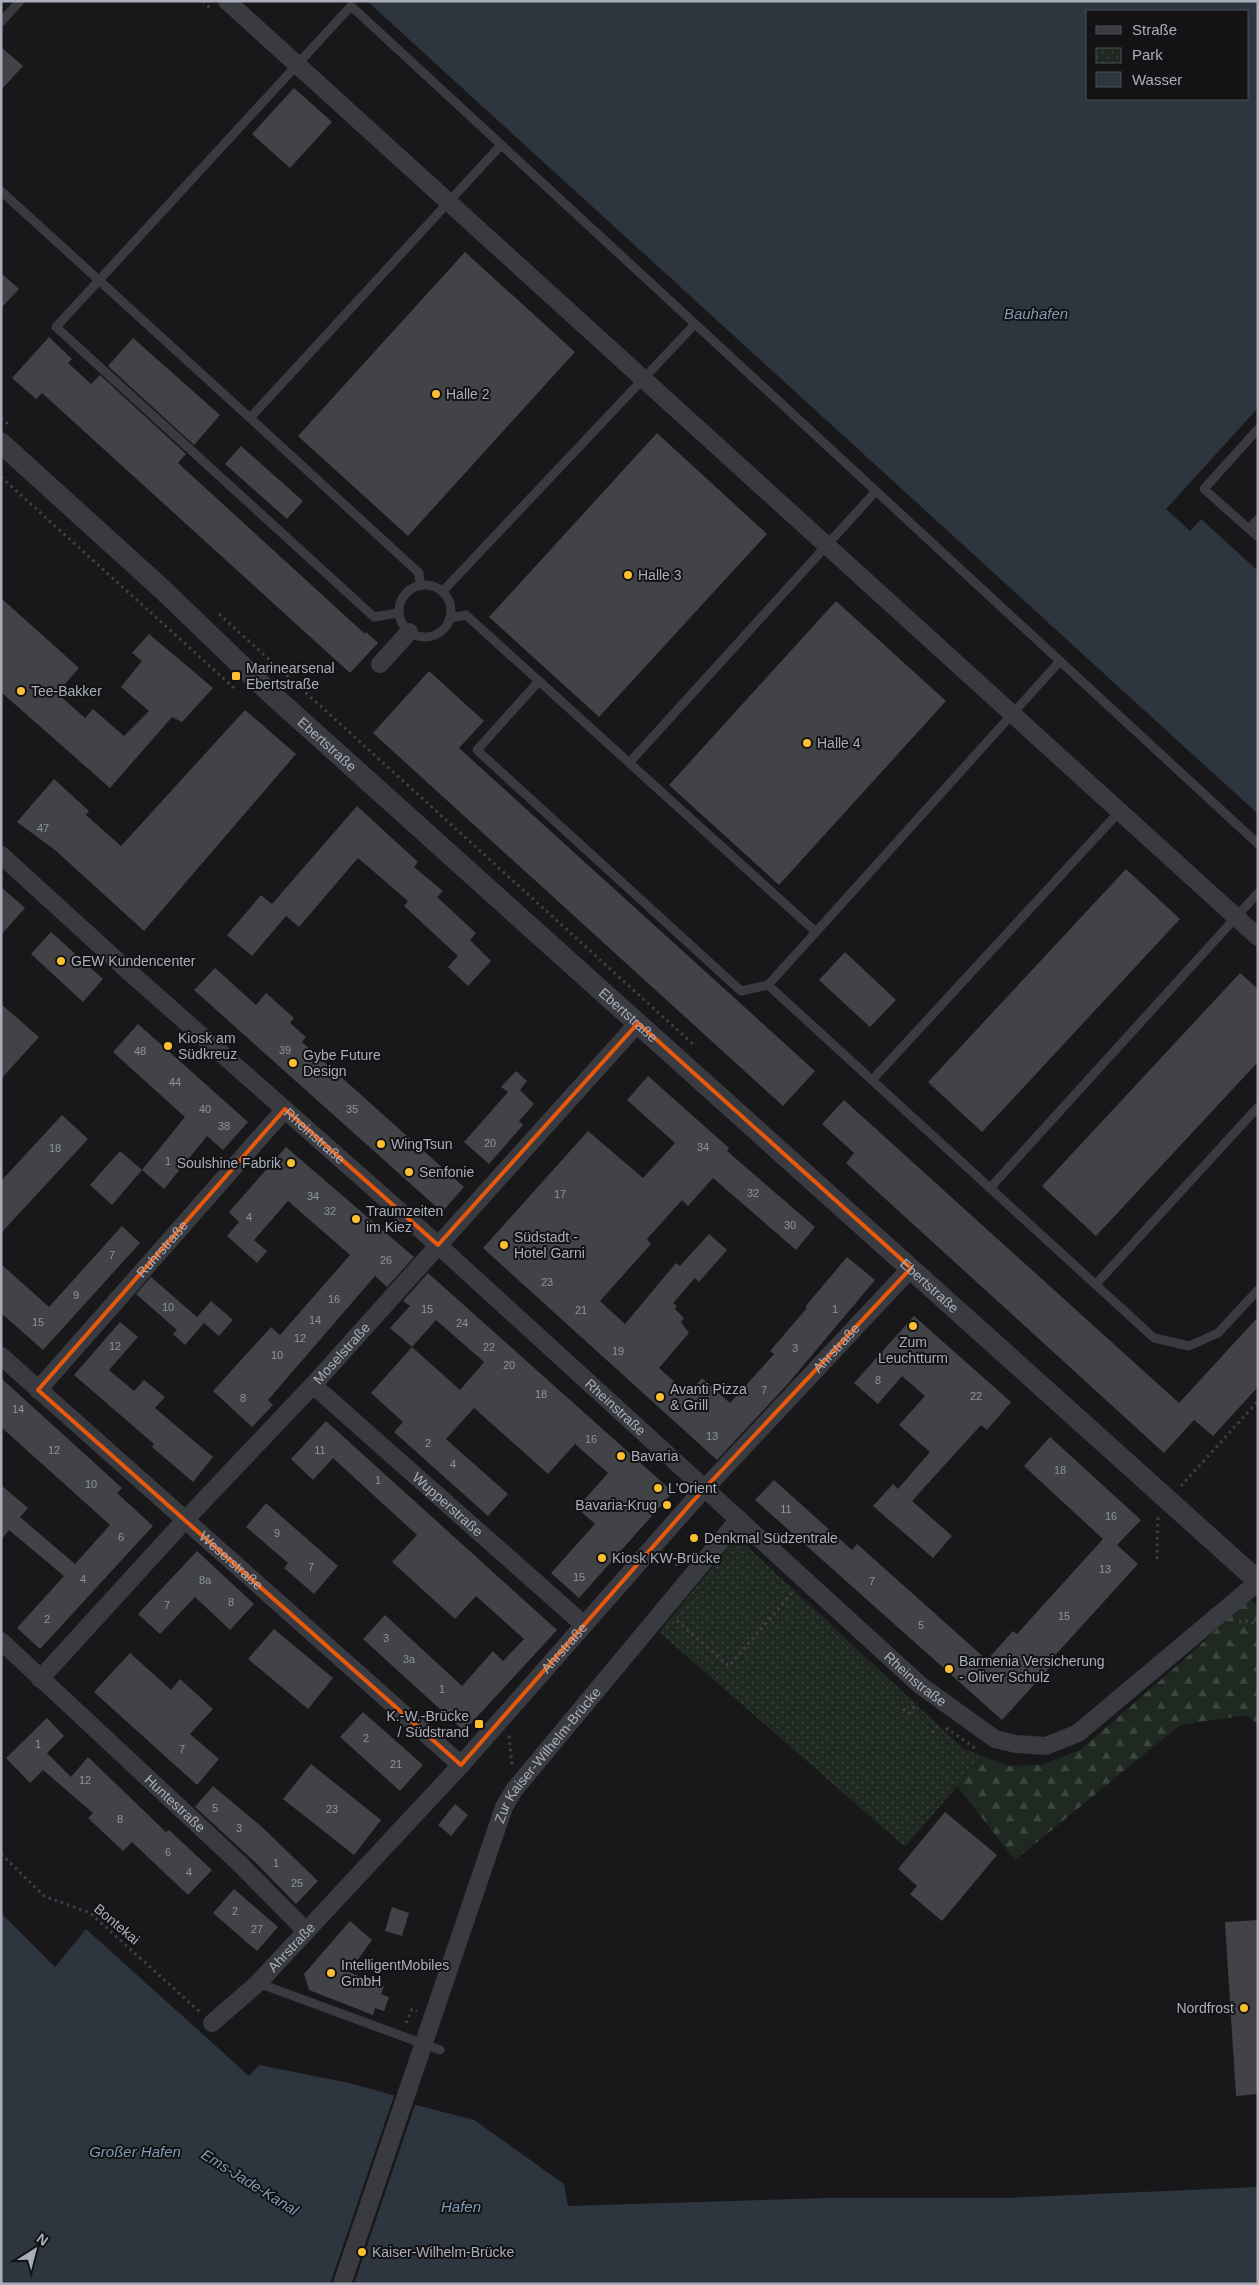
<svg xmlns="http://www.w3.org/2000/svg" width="1259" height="2285" viewBox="0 0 1259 2285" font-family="Arial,sans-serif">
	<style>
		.forest { fill: url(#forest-firs) }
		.park { fill: url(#park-dots) }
		.water { fill: #2d363f; fill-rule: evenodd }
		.pier { fill: #18181a }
		.building { fill: #424347; fill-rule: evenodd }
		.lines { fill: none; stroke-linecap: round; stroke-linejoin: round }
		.path { stroke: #3e4046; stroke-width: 3; stroke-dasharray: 2.5 4; stroke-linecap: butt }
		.service { stroke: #3a3b41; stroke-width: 9 }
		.minor { stroke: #3a3b41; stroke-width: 18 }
		.tertiary { stroke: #3a3b41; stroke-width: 21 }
		.marked { fill: none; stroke: #e8590c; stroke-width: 4; stroke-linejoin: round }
		.poi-dot { fill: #fbc02f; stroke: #131315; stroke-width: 2 }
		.labels { text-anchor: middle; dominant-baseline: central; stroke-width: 4; stroke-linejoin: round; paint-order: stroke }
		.number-label { font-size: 11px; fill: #8f939d }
		.poi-label { font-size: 14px; fill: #a9aeba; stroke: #131315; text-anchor: start }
		.street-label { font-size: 14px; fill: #a9aeba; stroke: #131315 }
		.water-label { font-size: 15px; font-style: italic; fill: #7f9ab7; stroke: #131315 }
	</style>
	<defs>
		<pattern id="forest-firs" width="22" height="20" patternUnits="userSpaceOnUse" patternTransform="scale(1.25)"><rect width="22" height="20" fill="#1f2821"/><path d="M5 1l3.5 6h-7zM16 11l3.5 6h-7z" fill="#3d453f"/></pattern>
		<pattern id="park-dots" width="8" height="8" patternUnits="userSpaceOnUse" patternTransform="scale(1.25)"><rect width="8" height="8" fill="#1f2821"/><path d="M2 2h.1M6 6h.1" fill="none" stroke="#3d453f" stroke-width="1.8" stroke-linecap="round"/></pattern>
	</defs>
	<rect width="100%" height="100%" fill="#18181a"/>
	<polygon class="forest" points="1249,1598 1258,1606 1258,1725 1247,1715 1180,1725 1015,1860 957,1786 983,1756 1008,1766 1041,1765 1080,1750 1194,1651"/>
	<polygon class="park" points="737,1537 964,1749 983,1756 905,1847 659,1632"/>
	<g class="water">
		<path d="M367,1H1258V408L1166,509L1190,531L1201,519L1258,571V814ZM1088,11H1248V99H1088Z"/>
		<polygon points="1,1913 55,1967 86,1929 249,2076 259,2065 349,2083 400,2097 416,2105 474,2120 564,2184 568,2206 826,2198 1007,2198 1258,2187 1258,2284 1,2284"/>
	</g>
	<polygon class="pier" points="395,2093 416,2102 354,2284 330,2284"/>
	<g class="building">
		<polygon points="1,47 23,66 1,90"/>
		<polygon points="294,88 332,122 290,168 252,134"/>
		<polygon points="465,252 575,352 408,536 298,436"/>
		<polygon points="1,273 19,289 1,308"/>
		<polygon points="49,337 72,359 68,363 91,384 100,375 186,454 178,463 365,634 366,632 378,643 350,673 42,393 36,399 12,378"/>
		<polygon points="133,338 220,415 194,445 108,366"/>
		<polygon points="657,433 767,534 599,717 489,617"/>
		<polygon points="241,446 303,501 287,519 225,464"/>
		<polygon points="1,598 79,668 57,693 85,718 93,709 124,736 149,711 121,687 142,661 132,653 149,634 213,688 182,722 172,717 110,788 1,692"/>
		<polygon points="836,601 946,701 779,885 669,785"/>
		<polygon points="429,671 484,721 459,748 815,1071 783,1106 373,733"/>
		<polygon points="245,710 296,754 144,931 55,850 17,822 54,779 89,811 86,815 121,846"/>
		<polygon points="357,806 418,862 414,867 443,891 437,897 476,933 470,940 491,961 468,986 448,967 458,956 404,906 408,901 358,858 299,927 286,916 252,956 227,935 261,895 272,904"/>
		<polygon points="1126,869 1180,919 982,1132 928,1082"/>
		<polygon points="1,887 25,908 1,935"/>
		<polygon points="51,932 103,979 83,1002 31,954"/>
		<polygon points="845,952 896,1000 870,1027 819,980"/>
		<polygon points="215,968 256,1005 266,993 294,1018 290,1023 306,1037 302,1042 464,1187 442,1212 194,990"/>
		<polygon points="1240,973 1258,989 1258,1062 1096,1236 1042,1186"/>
		<polygon points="1,1004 39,1037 1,1079"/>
		<polygon points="138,1024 248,1122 223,1150 207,1136 164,1189 142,1170 185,1117 113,1052"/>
		<polygon points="516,1071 527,1081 520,1090 534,1104 519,1121 523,1125 489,1164 464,1142 508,1092 501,1087"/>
		<polygon points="648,1076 729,1148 727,1151 815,1227 796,1250 713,1178 688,1206 682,1200 647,1239 651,1244 600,1301 625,1324 676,1263 680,1266 709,1234 727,1250 699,1282 695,1278 673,1303 677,1306 675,1309 684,1318 681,1322 689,1333 659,1368 688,1394 702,1378 730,1403 774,1354 770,1351 807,1308 805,1307 847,1257 875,1280 786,1386 717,1460 483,1248 588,1131 643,1178 675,1143 627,1100"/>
		<polygon points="844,1100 1179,1403 1258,1317 1258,1387 1213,1436 1194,1420 1164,1453 846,1163 854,1153 822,1124"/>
		<polygon points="62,1115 88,1139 1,1233 1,1181"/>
		<polygon points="286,1147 414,1257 387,1287 375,1276 268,1400 273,1405 252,1427 213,1391 271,1327 280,1335 350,1255 288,1201 254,1240 267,1251 257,1263 227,1236 239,1222 229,1212"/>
		<polygon points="120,1151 142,1170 112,1205 90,1185"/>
		<polygon points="122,1226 140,1243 43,1350 1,1313 1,1264 49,1307"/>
		<path d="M428,1273L673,1492L579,1598L551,1573L595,1524L577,1508L608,1473L575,1444L548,1474L474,1408L446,1439L508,1494L488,1516L394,1432L403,1422L371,1393L412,1347L390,1328L410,1306L403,1301ZM436,1320L484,1362L460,1390L412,1347Z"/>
		<polygon points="151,1277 197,1317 211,1301 233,1320 219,1336 204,1323 185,1345 173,1334 177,1330 136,1294"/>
		<polygon points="914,1316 1011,1402 987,1430 981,1425 912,1501 952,1536 933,1558 873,1506 893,1484 898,1489 930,1452 899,1425 925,1396 902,1376 878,1404 854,1383"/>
		<polygon points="120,1322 138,1337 109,1370 134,1391 144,1380 165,1397 155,1408 213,1457 193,1482 152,1447 154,1444 74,1375"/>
		<polygon points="1,1378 122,1488 117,1493 153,1526 40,1649 17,1628 64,1576 9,1530 1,1540 1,1485 28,1508 20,1517 75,1564 110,1525 1,1427"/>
		<polygon points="326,1421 557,1630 464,1731 363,1639 385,1615 462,1686 493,1651 503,1661 524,1639 476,1596 455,1619 392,1562 417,1535 333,1458 313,1480 291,1459"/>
		<polygon points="1050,1437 1141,1520 1117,1545 1138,1564 1049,1662 1052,1665 1002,1720 755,1500 774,1480 852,1550 857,1544 987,1660 1013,1631 1017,1634 1103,1539 1024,1466"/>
		<polygon points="266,1503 338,1566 314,1594 284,1568 288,1563 246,1527"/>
		<polygon points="197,1551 254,1604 230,1630 195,1597 160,1634 138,1614"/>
		<polygon points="274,1629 333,1678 308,1709 248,1659"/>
		<polygon points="130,1653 171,1690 180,1679 213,1709 190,1734 219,1759 197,1785 94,1692"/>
		<polygon points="363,1712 423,1765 400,1791 340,1737"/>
		<polygon points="47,1718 64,1736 47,1753 71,1777 88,1757 166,1832 169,1830 212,1870 188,1895 132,1842 123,1851 88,1818 93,1813 43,1770 30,1783 6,1758"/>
		<polygon points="311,1764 381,1820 354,1855 283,1799"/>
		<polygon points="213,1786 262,1827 318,1881 296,1904 256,1863 195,1807"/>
		<polygon points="455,1804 468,1815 451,1836 438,1825"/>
		<polygon points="945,1812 997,1855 942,1921 910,1894 917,1886 898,1869"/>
		<polygon points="234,1889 278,1927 257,1951 213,1913"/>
		<polygon points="392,1907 409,1913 402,1936 385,1931"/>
		<polygon points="1258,1920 1258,2094 1236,2096 1225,1922"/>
		<polygon points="350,1921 372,1940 349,1972 384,1987 381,1994 389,1997 384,2011 375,2008 373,2015 309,1990 304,1974"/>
	</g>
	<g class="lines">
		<g class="path">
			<polyline points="203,1 210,8"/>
			<polyline points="1,418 8,424"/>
			<polyline points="1,477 234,688"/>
			<polyline points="219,614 694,1045"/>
			<polyline points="1181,1486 1258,1401"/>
			<polyline points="666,1555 678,1566"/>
			<polyline points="1157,1559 1158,1516"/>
			<polyline points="677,1621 729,1666 793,1592"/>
			<polyline points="1239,1622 1247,1621 1258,1625"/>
			<polyline points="903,1709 909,1713 917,1703"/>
			<polyline points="946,1728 975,1748"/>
			<polyline points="932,1733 940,1723"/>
			<polyline points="509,1736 512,1765"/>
			<polyline points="1,1854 44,1896 90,1913 200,2012"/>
			<polyline points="406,2023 412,2009 417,2011"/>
		</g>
		<g class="service">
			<polyline points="1,22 20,1"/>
			<polyline points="1,191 250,418 501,145"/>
			<polyline points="250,418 419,573 420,584"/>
			<polyline points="1258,519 1249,529 1258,537"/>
			<polyline points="1249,529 1204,489 1258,429"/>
			<circle cx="425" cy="611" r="26"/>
			<polyline points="443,591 695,324"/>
			<polyline points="398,613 374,617 56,327 351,6 1258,844"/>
			<polyline points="450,618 466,615 816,932 768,985 1154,1338 1189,1346 1218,1333 1258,1290"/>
			<polyline points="539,681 477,750 741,991 768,985"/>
			<polyline points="629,763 876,491"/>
			<polyline points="816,932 1060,661"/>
			<polyline points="872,1080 1119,812"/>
			<polyline points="990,1188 1258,893"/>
			<polyline points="1096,1284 1258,1107"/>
			<polyline points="258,1983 440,2050"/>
		</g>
		<g class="minor">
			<polyline points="227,1 1258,937"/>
			<polyline points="380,664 409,632"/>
			<path id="s1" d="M1,855L126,969L438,1245L920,1685L995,1739L1016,1744L1046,1746L1078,1733L1258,1582"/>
			<path id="s2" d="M1,1356L461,1765"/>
			<path id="s3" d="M313,1385L583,1624"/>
			<path id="s4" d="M38,1390L285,1109"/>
			<path id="s5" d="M1,1641L239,1863L306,1931"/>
			<path id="s6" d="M40,1679L186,1519L313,1385L638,1023"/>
			<path id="s7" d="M212,2023L258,1983L461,1765L694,1500L911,1268"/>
			<path id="s8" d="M342,2284L504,1807L514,1790L739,1519"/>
		</g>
		<path class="tertiary" id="s9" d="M1,443L162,589L268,691L1258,1581"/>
	</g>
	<path class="marked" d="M638,1023L911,1268L694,1500L461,1765L38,1390L285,1109L438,1245Z"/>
	<g class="poi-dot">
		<circle cx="436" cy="394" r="5"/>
		<circle cx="628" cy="575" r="5"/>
		<rect x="231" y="671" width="10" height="10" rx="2.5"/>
		<circle cx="21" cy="691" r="5"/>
		<circle cx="807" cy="743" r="5"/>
		<circle cx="61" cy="961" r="5"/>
		<circle cx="168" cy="1046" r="5"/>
		<circle cx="293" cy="1063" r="5"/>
		<circle cx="381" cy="1144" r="5"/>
		<circle cx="291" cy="1163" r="5"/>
		<circle cx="409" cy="1172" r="5"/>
		<circle cx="356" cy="1219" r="5"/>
		<circle cx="504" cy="1245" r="5"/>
		<circle cx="913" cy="1326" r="5"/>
		<circle cx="660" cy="1397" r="5"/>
		<circle cx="621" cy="1456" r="5"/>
		<circle cx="658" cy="1488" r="5"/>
		<circle cx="667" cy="1505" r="5"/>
		<circle cx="694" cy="1538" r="5"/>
		<circle cx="602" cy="1558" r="5"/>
		<circle cx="949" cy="1669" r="5"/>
		<rect x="474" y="1719" width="10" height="10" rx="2.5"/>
		<circle cx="331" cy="1973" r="5"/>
		<circle cx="1244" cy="2008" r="5"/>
		<circle cx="362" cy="2252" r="5"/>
	</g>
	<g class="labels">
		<g class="number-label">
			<text x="43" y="828">47</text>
			<text x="285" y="1050">39</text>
			<text x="140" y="1051">48</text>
			<text x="175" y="1082">44</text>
			<text x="205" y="1109">40</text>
			<text x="352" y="1109">35</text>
			<text x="224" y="1126">38</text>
			<text x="490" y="1143">20</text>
			<text x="703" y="1147">34</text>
			<text x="55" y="1148">18</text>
			<text x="168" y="1161">1</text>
			<text x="753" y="1193">32</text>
			<text x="560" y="1194">17</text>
			<text x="313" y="1196">34</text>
			<text x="330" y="1211">32</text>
			<text x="249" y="1217">4</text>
			<text x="790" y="1225">30</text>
			<text x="112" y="1255">7</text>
			<text x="386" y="1260">26</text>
			<text x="547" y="1282">23</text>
			<text x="76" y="1295">9</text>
			<text x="334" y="1299">16</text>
			<text x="168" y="1307">10</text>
			<text x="427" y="1309">15</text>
			<text x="835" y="1309">1</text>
			<text x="581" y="1310">21</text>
			<text x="315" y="1320">14</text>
			<text x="38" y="1322">15</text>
			<text x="462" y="1323">24</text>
			<text x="300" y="1338">12</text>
			<text x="115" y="1346">12</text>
			<text x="489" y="1347">22</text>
			<text x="795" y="1348">3</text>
			<text x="618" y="1351">19</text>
			<text x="277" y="1355">10</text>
			<text x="509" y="1365">20</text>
			<text x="878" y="1380">8</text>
			<text x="764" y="1390">7</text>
			<text x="541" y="1394">18</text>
			<text x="976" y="1396">22</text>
			<text x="243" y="1398">8</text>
			<text x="18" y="1409">14</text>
			<text x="712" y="1436">13</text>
			<text x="591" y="1439">16</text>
			<text x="428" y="1443">2</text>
			<text x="54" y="1450">12</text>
			<text x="320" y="1450">11</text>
			<text x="453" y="1464">4</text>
			<text x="1060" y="1470">18</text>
			<text x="378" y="1480">1</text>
			<text x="91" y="1484">10</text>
			<text x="786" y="1509">11</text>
			<text x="1111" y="1516">16</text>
			<text x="277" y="1533">9</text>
			<text x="121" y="1537">6</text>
			<text x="311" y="1567">7</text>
			<text x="1105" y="1569">13</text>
			<text x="579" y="1577">15</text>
			<text x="83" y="1579">4</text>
			<text x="205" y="1580">8a</text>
			<text x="872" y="1581">7</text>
			<text x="231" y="1602">8</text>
			<text x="167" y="1605">7</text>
			<text x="1064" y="1616">15</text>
			<text x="47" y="1619">2</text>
			<text x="921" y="1625">5</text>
			<text x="386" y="1638">3</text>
			<text x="409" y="1659">3a</text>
			<text x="442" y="1689">1</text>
			<text x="366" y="1738">2</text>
			<text x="38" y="1744">1</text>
			<text x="182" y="1749">7</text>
			<text x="396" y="1764">21</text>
			<text x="85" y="1780">12</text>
			<text x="215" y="1808">5</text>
			<text x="332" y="1809">23</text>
			<text x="120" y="1819">8</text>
			<text x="239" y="1828">3</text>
			<text x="168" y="1852">6</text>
			<text x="276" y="1863">1</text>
			<text x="189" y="1872">4</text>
			<text x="297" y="1883">25</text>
			<text x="235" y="1911">2</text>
			<text x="257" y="1929">27</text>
		</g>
		<g class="poi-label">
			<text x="446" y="394">Halle 2</text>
			<text x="638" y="575">Halle 3</text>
			<text x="246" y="668">Marinearsenal<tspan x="246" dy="16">Ebertstraße</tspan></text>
			<text x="31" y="691">Tee-Bakker</text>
			<text x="817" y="743">Halle 4</text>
			<text x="71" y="961">GEW Kundencenter</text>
			<text x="178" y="1038">Kiosk am<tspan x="178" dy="16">Südkreuz</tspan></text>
			<text x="303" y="1055">Gybe Future<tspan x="303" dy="16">Design</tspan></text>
			<text x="391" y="1144">WingTsun</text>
			<text x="281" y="1163" text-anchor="end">Soulshine Fabrik</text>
			<text x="419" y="1172">Senfonie</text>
			<text x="366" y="1211">Traumzeiten<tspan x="366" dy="16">im Kiez</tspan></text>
			<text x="514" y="1237">Südstadt -<tspan x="514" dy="16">Hotel Garni</tspan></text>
			<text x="913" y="1342" text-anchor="middle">Zum<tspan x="913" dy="16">Leuchtturm</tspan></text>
			<text x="670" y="1389">Avanti Pizza<tspan x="670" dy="16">&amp; Grill</tspan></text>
			<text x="631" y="1456">Bavaria</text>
			<text x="668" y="1488">L'Orient</text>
			<text x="657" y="1505" text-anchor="end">Bavaria-Krug</text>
			<text x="704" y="1538">Denkmal Südzentrale</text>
			<text x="612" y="1558">Kiosk KW-Brücke</text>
			<text x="959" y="1661">Barmenia Versicherung<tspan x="959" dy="16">- Oliver Schulz</tspan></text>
			<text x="469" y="1716" text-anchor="end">K.-W.-Brücke<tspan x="469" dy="16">/ Südstrand</tspan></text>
			<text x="341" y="1965">IntelligentMobiles<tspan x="341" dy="16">GmbH</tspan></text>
			<text x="1234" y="2008" text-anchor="end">Nordfrost</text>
			<text x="372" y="2252">Kaiser-Wilhelm-Brücke</text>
		</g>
		<g class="street-label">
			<text stroke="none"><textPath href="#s9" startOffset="444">Ebertstraße</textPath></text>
			<text stroke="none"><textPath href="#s9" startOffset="849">Ebertstraße</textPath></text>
			<text stroke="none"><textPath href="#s1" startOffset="421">Rheinstraße</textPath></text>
			<text stroke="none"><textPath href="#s4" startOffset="188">Ruhrstraße</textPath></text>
			<text stroke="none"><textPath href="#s9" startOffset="1254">Ebertstraße</textPath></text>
			<text stroke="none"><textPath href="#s7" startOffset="920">Ahrstraße</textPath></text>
			<text stroke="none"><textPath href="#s6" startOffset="444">Moselstraße</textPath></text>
			<text stroke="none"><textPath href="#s1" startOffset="826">Rheinstraße</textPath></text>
			<text stroke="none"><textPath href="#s3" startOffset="180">Wupperstraße</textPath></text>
			<text stroke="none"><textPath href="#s2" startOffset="308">Weserstraße</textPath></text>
			<text stroke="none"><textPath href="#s7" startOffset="515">Ahrstraße</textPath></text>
			<text stroke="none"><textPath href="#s1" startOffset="1231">Rheinstraße</textPath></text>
			<text stroke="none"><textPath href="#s8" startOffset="571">Zur Kaiser-Wilhelm-Brücke</textPath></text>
			<text stroke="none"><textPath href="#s5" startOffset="238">Huntestraße</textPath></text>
			<text transform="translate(117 1924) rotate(40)">Bontekai</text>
			<text stroke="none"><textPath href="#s7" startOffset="110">Ahrstraße</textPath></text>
		</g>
		<g class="water-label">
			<text x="1036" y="313">Bauhafen</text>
			<text x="135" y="2151">Großer Hafen</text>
			<text transform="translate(250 2182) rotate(32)">Ems-Jade-Kanal</text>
			<text x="461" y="2206">Hafen</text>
		</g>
	</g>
	<rect width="1259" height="2285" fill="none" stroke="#a9aeba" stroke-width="5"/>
	<rect x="1086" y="10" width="162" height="90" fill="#131315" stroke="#4f5157"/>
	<rect x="1096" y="26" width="25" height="8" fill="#3a3b41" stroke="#4f5157"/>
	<text x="1132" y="35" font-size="15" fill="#a9aeba">Straße</text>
	<rect x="1096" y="48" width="25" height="15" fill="url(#park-dots)" stroke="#4f5157"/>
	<text x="1132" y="60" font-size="15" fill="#a9aeba">Park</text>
	<rect x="1096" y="72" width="25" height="15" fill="#2d363f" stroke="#4f5157"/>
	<text x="1132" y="85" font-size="15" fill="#a9aeba">Wasser</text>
	<g transform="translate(35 2250) rotate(36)" stroke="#131315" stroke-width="4" paint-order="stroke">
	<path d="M0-4L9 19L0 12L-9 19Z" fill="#a9aeba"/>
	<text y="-8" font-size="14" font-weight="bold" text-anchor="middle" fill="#a9aeba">N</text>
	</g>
</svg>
